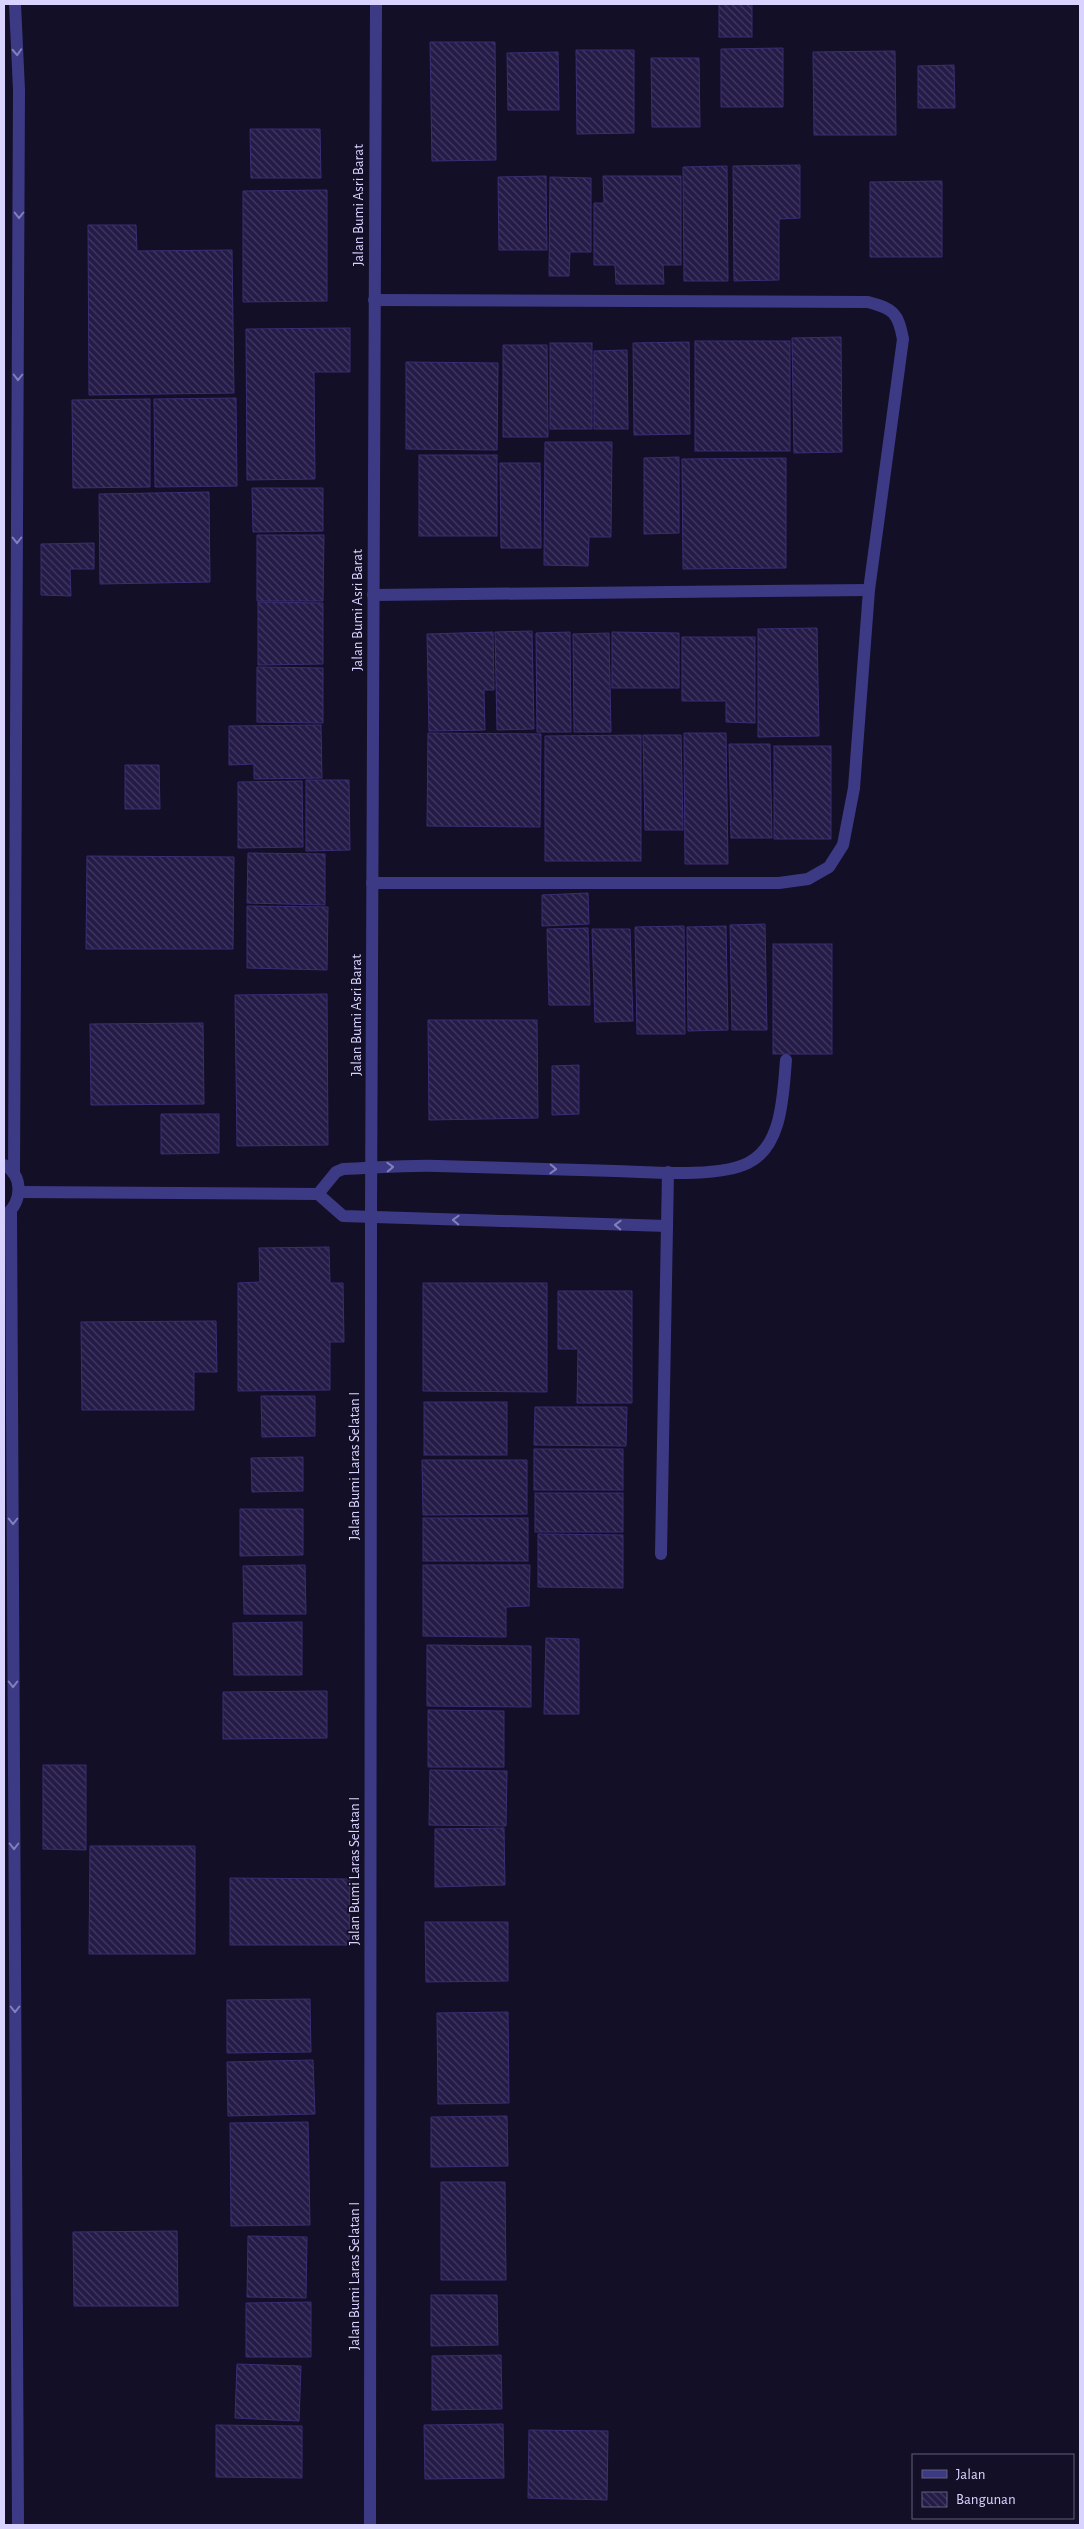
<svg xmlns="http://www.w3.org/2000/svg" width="1084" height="2529" viewBox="0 0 1084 2529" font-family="'Alegreya Sans',sans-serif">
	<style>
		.building { fill: url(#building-back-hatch); stroke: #3b2d73 }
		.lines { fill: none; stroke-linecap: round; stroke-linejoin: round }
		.minor { stroke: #3d3a85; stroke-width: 12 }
		.oneway { stroke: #837fbc }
		.labels { text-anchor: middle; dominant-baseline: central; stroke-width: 4; stroke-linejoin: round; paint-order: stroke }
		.street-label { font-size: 15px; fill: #d9d4ff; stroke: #130f26 }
	</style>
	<defs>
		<pattern id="building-back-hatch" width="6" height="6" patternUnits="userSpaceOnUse" patternTransform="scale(1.25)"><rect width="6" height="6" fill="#241b47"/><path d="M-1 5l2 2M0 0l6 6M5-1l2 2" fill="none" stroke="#433b63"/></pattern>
	</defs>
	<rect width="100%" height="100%" fill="#130f26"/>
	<g class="building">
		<rect x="719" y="4" width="33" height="33"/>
		<polygon points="430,42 495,42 496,160 432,161"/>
		<polygon points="783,48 783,107 721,107 721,49"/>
		<polygon points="576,50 634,50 634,133 577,134"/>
		<polygon points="895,51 896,135 814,135 813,52"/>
		<polygon points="558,52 559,110 508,110 507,53"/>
		<polygon points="651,58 699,58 700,127 652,127"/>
		<polygon points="954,65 955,108 918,108 918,66"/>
		<polygon points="250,129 320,129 321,178 251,178"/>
		<polygon points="800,165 800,218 779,219 779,280 734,281 733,166"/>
		<polygon points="727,166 728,281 684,281 683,167"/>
		<polygon points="546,176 547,250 499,250 498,177"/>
		<polygon points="603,176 681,176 681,265 663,265 664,284 616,284 615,265 594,265 594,203 604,203"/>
		<polygon points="550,177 591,178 591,252 570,252 569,276 549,276"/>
		<polygon points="942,181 942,257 870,257 870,182"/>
		<polygon points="327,190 327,301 243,302 243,191"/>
		<polygon points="88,225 136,225 137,251 232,250 234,393 89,395"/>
		<polygon points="350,328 350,372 314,372 315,479 247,480 246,329"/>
		<polygon points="841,337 842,452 794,453 792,338"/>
		<rect x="695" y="341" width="95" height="110"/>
		<polygon points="689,342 690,434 634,435 633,343"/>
		<rect x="550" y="343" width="42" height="86"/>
		<polygon points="503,345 547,345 548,437 503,437"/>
		<polygon points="627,350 628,429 594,429 594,351"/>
		<polygon points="406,362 498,363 497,450 406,449"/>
		<polygon points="236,398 237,486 155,487 154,399"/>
		<polygon points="150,399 150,487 73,488 72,400"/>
		<polygon points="545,442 612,442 611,537 589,537 588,566 544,565"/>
		<rect x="419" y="455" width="78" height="81"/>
		<polygon points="679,457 679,533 644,534 644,458"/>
		<polygon points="786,458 786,568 683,569 682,459"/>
		<polygon points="500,463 540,463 541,548 501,548"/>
		<polygon points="252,488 323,488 323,531 253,532"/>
		<polygon points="209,492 210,582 100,584 99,494"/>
		<polygon points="257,535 324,535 323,601 257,601"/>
		<polygon points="94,543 94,569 70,569 71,596 41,595 41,544"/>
		<polygon points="258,602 323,603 323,664 258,665"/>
		<polygon points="817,628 819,736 758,737 758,629"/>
		<polygon points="532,631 534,729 497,730 495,632"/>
		<polygon points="493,632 494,690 484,690 485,730 429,731 427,634"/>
		<polygon points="570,632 571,732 537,732 536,633"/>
		<polygon points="612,632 679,633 679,688 612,688"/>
		<polygon points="609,633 611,732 574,732 573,634"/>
		<polygon points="682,637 755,637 755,723 726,722 726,701 682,701"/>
		<polygon points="257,667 323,668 323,723 257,722"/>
		<polygon points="321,725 322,778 254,779 254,764 229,765 229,726"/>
		<polygon points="428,733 541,734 540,827 427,826"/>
		<polygon points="684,733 726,733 728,864 685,864"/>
		<polygon points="641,735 641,861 545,861 545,736"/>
		<polygon points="643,735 681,735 683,830 645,830"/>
		<polygon points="729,744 770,744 772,838 731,838"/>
		<rect x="774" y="746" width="57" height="93"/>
		<polygon points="125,765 159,765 160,809 125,809"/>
		<polygon points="306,780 349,780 350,850 306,851"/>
		<polygon points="302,781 303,847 238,848 238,782"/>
		<polygon points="248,853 325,854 325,905 247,903"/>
		<polygon points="87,856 234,857 233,949 86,949"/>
		<polygon points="588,893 589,924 542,926 542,895"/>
		<polygon points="247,906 328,907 327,970 247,968"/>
		<polygon points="765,924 767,1030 732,1030 730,925"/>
		<polygon points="684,926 685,1034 637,1034 635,927"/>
		<polygon points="726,926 728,1030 688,1031 687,927"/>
		<polygon points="588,928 590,1005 549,1005 547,929"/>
		<polygon points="592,929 630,929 633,1021 595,1022"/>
		<rect x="773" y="944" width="59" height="110"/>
		<polygon points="327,994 328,1145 237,1146 235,995"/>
		<polygon points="428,1020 537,1020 538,1118 429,1120"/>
		<polygon points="203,1023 204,1104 91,1105 90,1024"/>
		<polygon points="579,1065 579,1114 552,1115 552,1066"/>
		<polygon points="161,1114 219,1114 219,1153 161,1154"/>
		<polygon points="329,1247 330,1283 343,1283 344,1342 330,1342 330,1390 238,1391 238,1283 260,1282 259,1248"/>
		<polygon points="423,1283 547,1283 547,1392 423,1391"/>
		<polygon points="558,1291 632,1291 632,1403 577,1403 578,1349 558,1349"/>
		<polygon points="216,1321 217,1372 194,1372 194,1410 82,1410 81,1322"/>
		<polygon points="261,1396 315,1396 315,1436 262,1437"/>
		<rect x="424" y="1402" width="83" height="53"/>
		<polygon points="535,1407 627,1407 626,1446 534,1445"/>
		<rect x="534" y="1449" width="89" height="41"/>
		<polygon points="303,1457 303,1491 252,1492 251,1458"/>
		<polygon points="422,1460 527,1460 527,1514 423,1515"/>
		<rect x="535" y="1493" width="88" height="39"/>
		<polygon points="240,1509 303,1509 303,1555 240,1556"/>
		<rect x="423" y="1518" width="105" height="43"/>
		<polygon points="538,1534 623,1535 623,1588 538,1587"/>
		<polygon points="305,1565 306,1614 244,1614 243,1566"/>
		<polygon points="423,1565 530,1565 529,1606 506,1607 506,1637 423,1636"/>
		<polygon points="302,1622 302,1675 234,1675 233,1623"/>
		<polygon points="546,1638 579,1639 579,1714 544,1714"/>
		<polygon points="427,1645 531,1646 531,1707 427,1706"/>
		<polygon points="327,1691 327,1738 223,1739 223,1692"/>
		<polygon points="428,1710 504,1711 504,1767 428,1767"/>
		<polygon points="43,1765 86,1765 86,1850 43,1849"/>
		<polygon points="430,1770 507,1771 506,1826 429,1825"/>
		<polygon points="504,1828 505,1885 435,1887 435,1829"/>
		<polygon points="90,1846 195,1846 195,1954 89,1954"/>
		<polygon points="230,1878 350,1879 349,1945 230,1945"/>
		<polygon points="425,1922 508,1922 508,1981 426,1982"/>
		<polygon points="310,1999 311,2052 227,2053 227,2000"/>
		<polygon points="508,2012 509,2103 438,2104 437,2013"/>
		<polygon points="313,2060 315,2114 228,2116 227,2062"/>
		<polygon points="507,2116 508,2166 431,2167 431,2117"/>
		<polygon points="308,2122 310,2225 231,2226 230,2123"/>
		<polygon points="441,2182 505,2182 506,2280 441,2280"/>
		<polygon points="177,2231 178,2306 74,2306 73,2232"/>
		<polygon points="248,2236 307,2237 306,2298 247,2297"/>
		<polygon points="431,2295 497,2295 498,2345 431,2346"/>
		<polygon points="311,2302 311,2357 246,2357 246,2303"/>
		<polygon points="501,2355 502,2409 432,2410 432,2356"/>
		<polygon points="237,2364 301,2366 299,2421 235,2418"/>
		<polygon points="503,2424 504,2478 425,2479 424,2425"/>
		<polygon points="216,2425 302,2426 302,2478 216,2477"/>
		<polygon points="529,2430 608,2431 607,2500 528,2498"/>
	</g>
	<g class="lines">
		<g class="minor">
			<polyline points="373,595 869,590"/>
			<path d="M372,883H779L808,879L829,867L843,845L854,788L869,590L903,339C898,313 894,309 868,302L374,300"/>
			<path d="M4,1165C24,1176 22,1201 6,1215"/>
			<polyline points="14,1174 19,90 15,4"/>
			<polyline points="19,1192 318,1194 343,1216 667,1226"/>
			<path d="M318,1194L336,1172L343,1169C374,1168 406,1165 438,1166C497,1168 557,1169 616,1171C650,1172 718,1178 748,1163C783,1146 783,1093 786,1060"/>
			<polyline points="11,1210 18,2525"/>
			<polyline points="661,1554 668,1172"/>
			<polyline points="370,2525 371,1217 376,4"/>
		</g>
	</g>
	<defs><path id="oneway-chevron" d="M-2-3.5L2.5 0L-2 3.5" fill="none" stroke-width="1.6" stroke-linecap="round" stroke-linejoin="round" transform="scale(1.25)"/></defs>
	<g class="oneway">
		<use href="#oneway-chevron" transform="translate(17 52) rotate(87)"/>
		<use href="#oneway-chevron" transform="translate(19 215) rotate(90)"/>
		<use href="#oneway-chevron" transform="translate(18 377) rotate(90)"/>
		<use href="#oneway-chevron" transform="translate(17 540) rotate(90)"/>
		<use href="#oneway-chevron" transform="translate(390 1167) rotate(-2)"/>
		<use href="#oneway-chevron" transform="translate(553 1169) rotate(2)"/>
		<use href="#oneway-chevron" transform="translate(456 1220) rotate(-178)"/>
		<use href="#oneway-chevron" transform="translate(618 1225) rotate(-178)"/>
		<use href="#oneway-chevron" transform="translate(13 1521) rotate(90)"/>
		<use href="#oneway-chevron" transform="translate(13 1684) rotate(90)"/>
		<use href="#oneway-chevron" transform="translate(14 1846) rotate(90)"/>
		<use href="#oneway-chevron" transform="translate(15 2009) rotate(90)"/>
	</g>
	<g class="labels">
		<g class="street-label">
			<text transform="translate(358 205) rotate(-90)">Jalan Bumi Asri Barat</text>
			<text transform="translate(357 610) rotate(-90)">Jalan Bumi Asri Barat</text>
			<text transform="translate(356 1015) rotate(-90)">Jalan Bumi Asri Barat</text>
			<text transform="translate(354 1466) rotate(-90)">Jalan Bumi Laras Selatan I</text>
			<text transform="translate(354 1871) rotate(-90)">Jalan Bumi Laras Selatan I</text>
			<text transform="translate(354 2276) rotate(-90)">Jalan Bumi Laras Selatan I</text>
		</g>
	</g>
	<rect width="1084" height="2529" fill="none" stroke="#d9d4ff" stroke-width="10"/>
	<rect x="912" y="2454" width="162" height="65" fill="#130f26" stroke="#625e7d"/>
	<rect x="922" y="2470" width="25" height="8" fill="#3d3a85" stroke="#625e7d"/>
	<text x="956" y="2479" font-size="15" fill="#d9d4ff">Jalan</text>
	<rect x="922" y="2492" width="25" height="15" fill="url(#building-back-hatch)" stroke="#625e7d"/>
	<text x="956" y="2504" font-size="15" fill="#d9d4ff">Bangunan</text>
</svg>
